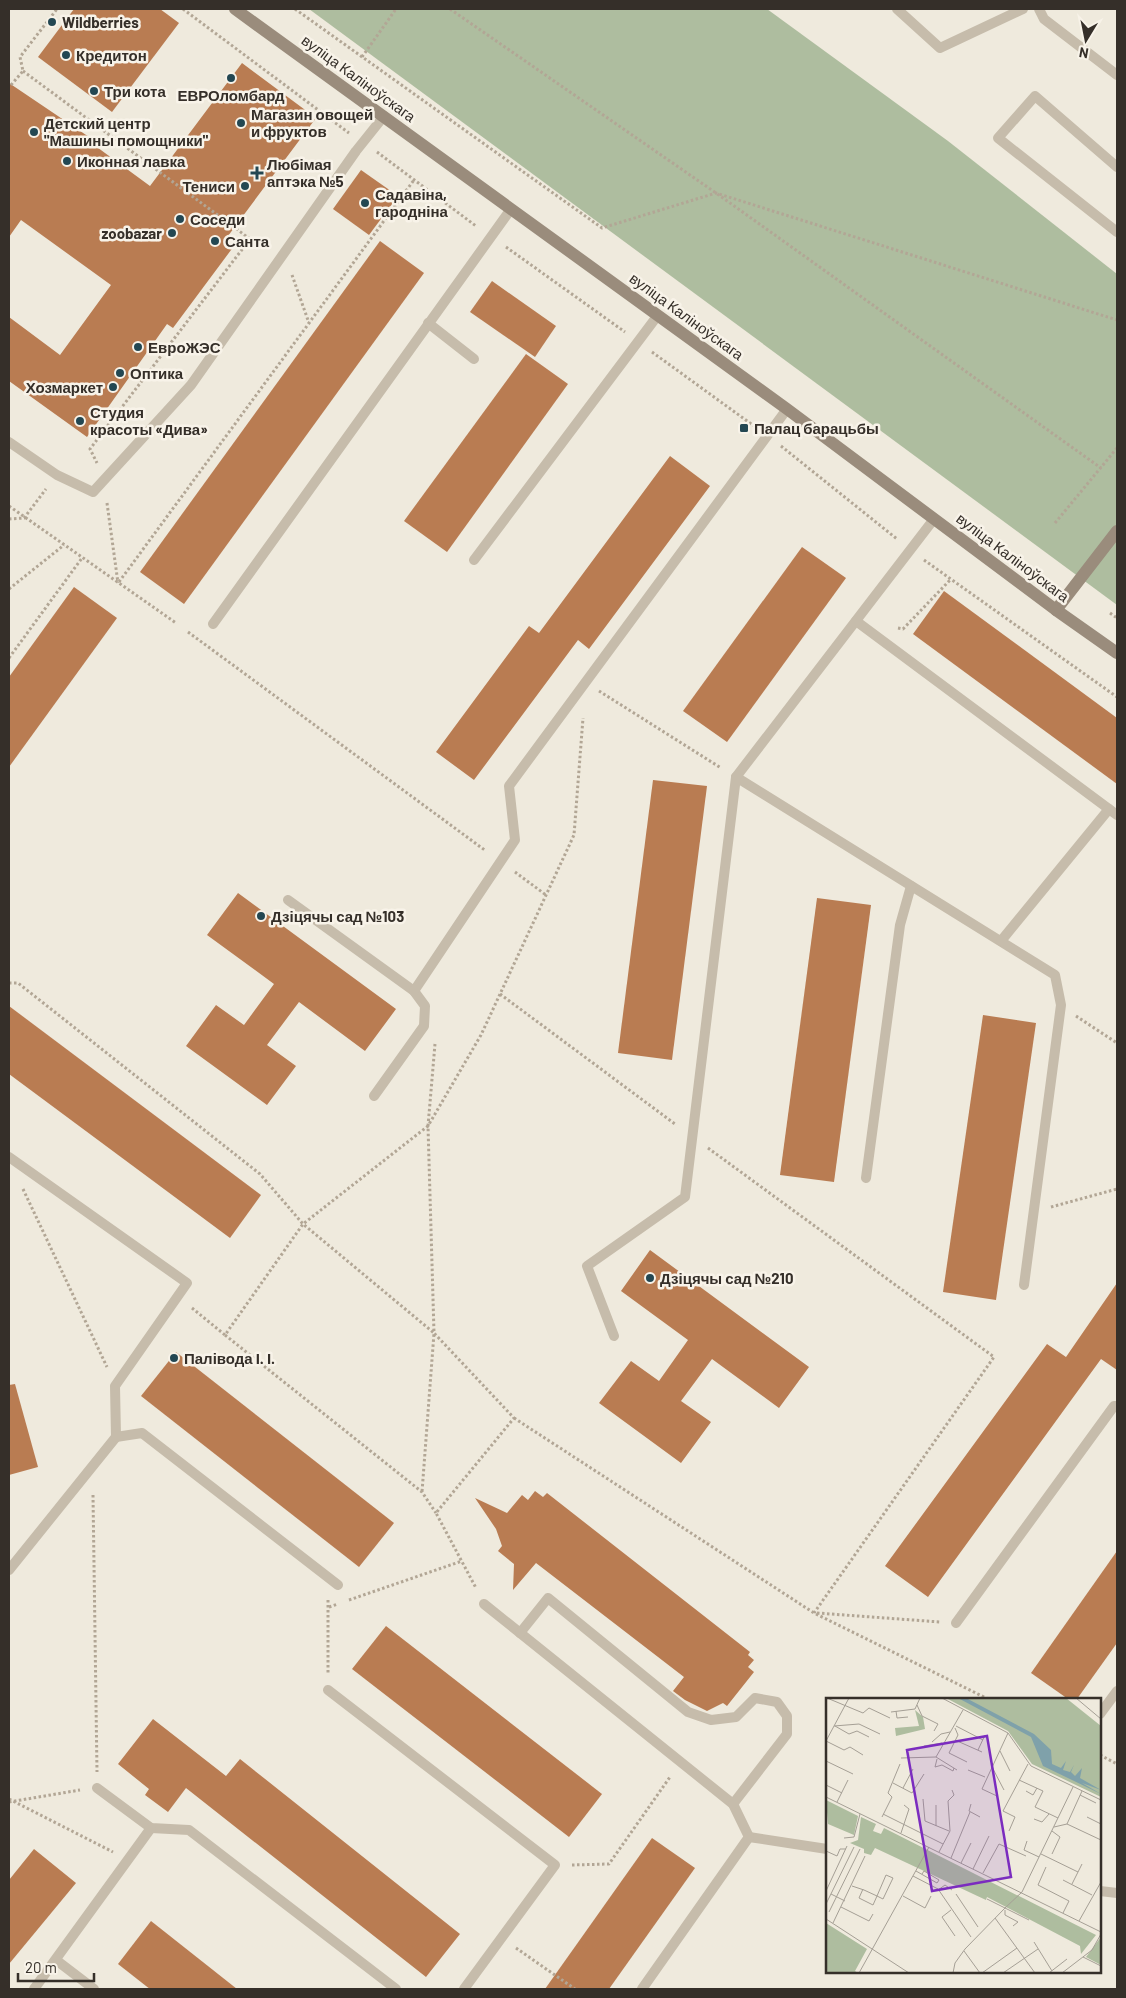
<svg xmlns="http://www.w3.org/2000/svg" width="1126" height="1998" viewBox="0 0 1126 1998" font-family="Barlow,sans-serif">
	<style>
		.green { fill: #aebd9f }
		.building { fill: #b97c52 }
		.lines { fill: none; stroke-linecap: round; stroke-linejoin: round }
		.path { stroke: #b2a695; stroke-width: 3; stroke-dasharray: 2.5 2.5; stroke-linecap: butt }
		.service { stroke: #c6bcab; stroke-width: 10 }
		.secondary { stroke: #9a8c7c; stroke-width: 12 }
		.poi-dot { fill: #234752; stroke: #f8f3e9; stroke-width: 2 }
		.labels { text-anchor: middle; dominant-baseline: central; stroke-width: 5; stroke-linejoin: round; paint-order: stroke }
		.poi-label { font-size: 15px; font-weight: bold; fill: #352f29; stroke: #f8f3e9; text-anchor: start }
		.street-label { font-size: 15px; fill: #352f29; stroke: #f8f3e9 }
		.inset-road { fill: none; stroke: #a59f95; stroke-width: 1 }
		.view { fill: #7b2cbf; fill-opacity: 0.15; stroke: #7b2cbf; stroke-width: 2.5 }
		.inset-edge { fill: none; stroke: #352f29; stroke-width: 2.5 }
	</style>
	<rect width="100%" height="100%" fill="#efeadd"/>
	<polygon class="green" points="309,9 767,9 948,141 1117,274 1117,605"/>
	<g class="building">
		<polygon points="74,9 160,9 179,23 112,112 38,57"/>
		<polygon points="242,63 316,118 225,240 234,246 173,328 167,324 87,437 9,381 9,317 60,355 111,285 21,220 9,237 9,83 92,139 90,142 150,186"/>
		<polygon points="361,170 398,196 369,235 333,209"/>
		<polygon points="380,241 424,273 184,604 140,572"/>
		<polygon points="492,281 556,326 535,357 470,312"/>
		<polygon points="526,354 568,384 447,552 404,521"/>
		<polygon points="670,456 710,486 589,649 578,640 474,780 436,752 529,626 539,633"/>
		<polygon points="802,547 846,578 727,742 683,711"/>
		<polygon points="74,587 117,618 9,767 9,677"/>
		<polygon points="944,591 1117,718 1117,784 913,634"/>
		<polygon points="653,780 707,786 672,1060 618,1053"/>
		<polygon points="238,893 396,1009 365,1051 299,1002 267,1045 296,1066 267,1105 186,1046 216,1005 244,1025 274,984 207,935"/>
		<polygon points="817,898 871,905 834,1182 780,1175"/>
		<polygon points="9,1006 261,1195 230,1238 9,1074"/>
		<polygon points="983,1015 1036,1023 996,1300 943,1292"/>
		<polygon points="650,1250 809,1367 779,1408 712,1359 681,1401 711,1422 681,1463 599,1403 631,1361 659,1381 688,1340 621,1291"/>
		<polygon points="1117,1283 1117,1370 1101,1359 928,1597 885,1566 1047,1344 1066,1357"/>
		<polygon points="176,1352 394,1523 359,1567 141,1396"/>
		<polygon points="15,1384 38,1467 9,1475 9,1385"/>
		<polygon points="535,1491 543,1497 547,1493 750,1652 748,1655 754,1660 748,1667 754,1672 727,1706 723,1703 707,1711 685,1700 673,1691 684,1677 536,1563 513,1590 514,1564 498,1551 502,1546 496,1529 475,1498 507,1513 522,1495 528,1500"/>
		<polygon points="1117,1551 1117,1643 1077,1699 1068,1699 1031,1673"/>
		<polygon points="386,1626 602,1794 569,1837 352,1669"/>
		<polygon points="153,1719 226,1776 240,1759 460,1934 426,1977 186,1788 168,1812 145,1795 149,1789 118,1764"/>
		<polygon points="652,1838 695,1868 609,1989 545,1989"/>
		<polygon points="34,1849 76,1883 9,1964 9,1880"/>
		<polygon points="151,1921 237,1989 150,1989 146,1986 118,1964"/>
	</g>
	<g class="lines">
		<g class="path">
			<polyline points="183,9 349,133"/>
			<polyline points="295,9 602,228 716,193 1117,320"/>
			<polyline points="450,9 716,193 1101,468"/>
			<polyline points="362,57 396,9"/>
			<polyline points="23,71 250,239 90,449 97,463"/>
			<polyline points="11,85 23,71 20,57 57,9"/>
			<polyline points="377,152 476,226"/>
			<polyline points="506,247 625,332"/>
			<polyline points="292,275 309,323"/>
			<polyline points="652,352 754,426"/>
			<polyline points="781,446 897,539"/>
			<polyline points="107,503 118,583"/>
			<polyline points="9,506 176,623"/>
			<polyline points="9,519 24,518 46,489"/>
			<polyline points="1055,523 1117,448"/>
			<polyline points="924,560 1117,697"/>
			<polyline points="119,582 414,180"/>
			<polyline points="9,589 64,545"/>
			<polyline points="1110,613 1117,618"/>
			<polyline points="898,628 903,629 951,579"/>
			<polyline points="188,632 486,851"/>
			<polyline points="9,658 82,558"/>
			<polyline points="599,691 721,768"/>
			<polyline points="515,872 546,895"/>
			<polyline points="9,983 18,983 260,1174 303,1224 434,1333 422,1492"/>
			<polyline points="500,994 675,1124"/>
			<polyline points="1076,1016 1117,1043"/>
			<polyline points="435,1044 428,1126 434,1333 514,1418 436,1513 476,1588"/>
			<polyline points="708,1148 994,1357 814,1613"/>
			<polyline points="23,1189 107,1367"/>
			<polyline points="1051,1207 1117,1189"/>
			<polyline points="192,1308 225,1335 303,1224 428,1126 481,1035 574,835 583,718"/>
			<polyline points="225,1335 422,1492 436,1513"/>
			<polyline points="514,1418 814,1613 988,1699"/>
			<polyline points="93,1495 97,1772"/>
			<polyline points="328,1600 328,1674"/>
			<polyline points="349,1600 462,1561"/>
			<polyline points="329,1607 338,1604"/>
			<polyline points="817,1613 940,1622"/>
			<polyline points="1100,1755 1117,1764"/>
			<polyline points="9,1799 113,1852"/>
			<polyline points="9,1802 80,1790"/>
			<polyline points="572,1865 609,1864 670,1777"/>
			<polyline points="516,1948 575,1989"/>
		</g>
		<g class="service">
			<polyline points="897,9 940,48 1023,9"/>
			<polyline points="1039,9 1044,19 1117,75"/>
			<polyline points="1117,167 1035,96 998,138 1117,232"/>
			<polyline points="428,323 474,359"/>
			<polyline points="9,442 57,475 93,492 191,385 356,151 384,116"/>
			<polyline points="474,560 658,315"/>
			<polyline points="856,621 1117,815"/>
			<polyline points="213,624 511,209"/>
			<polyline points="736,777 1055,975 1061,1005 1024,1285"/>
			<polyline points="288,900 414,991 425,1006 424,1026 374,1096"/>
			<polyline points="1001,941 1109,809"/>
			<polyline points="414,991 515,840 509,786 787,409"/>
			<polyline points="9,1157 187,1283 115,1386 116,1437 9,1570"/>
			<polyline points="866,1178 900,925 911,886"/>
			<polyline points="614,1336 587,1266 685,1197 736,777 934,519"/>
			<polyline points="116,1437 142,1433 338,1585"/>
			<polyline points="484,1604 733,1804 749,1837"/>
			<polyline points="956,1623 1114,1406 1117,1406"/>
			<polyline points="520,1633 548,1598 688,1712 711,1720 736,1717 755,1698 777,1702 787,1716 787,1734 733,1804"/>
			<polyline points="328,1690 555,1865 464,1989"/>
			<polyline points="1100,1714 1117,1691"/>
			<polyline points="97,1788 151,1828 189,1830 396,1989"/>
			<polyline points="749,1837 827,1849"/>
			<polyline points="1100,1891 1117,1893"/>
			<polyline points="56,1960 94,1989"/>
			<polyline points="34,1989 151,1828"/>
			<polyline points="642,1989 749,1837"/>
		</g>
		<g class="secondary">
			<polyline points="235,9 787,409 1056,610 1117,653"/>
			<polyline points="1056,610 1117,531"/>
		</g>
	</g>
	<g class="poi-dot">
		<circle cx="52" cy="22" r="5"/>
		<circle cx="66" cy="55" r="5"/>
		<circle cx="231" cy="78" r="5"/>
		<circle cx="94" cy="91" r="5"/>
		<circle cx="241" cy="123" r="5"/>
		<circle cx="34" cy="132" r="5"/>
		<circle cx="67" cy="161" r="5"/>
		<path d="M254.5 165.5h5v5h5v5h-5v5h-5v-5h-5v-5h5z"/>
		<circle cx="245" cy="186" r="5"/>
		<circle cx="365" cy="203" r="5"/>
		<circle cx="180" cy="219" r="5"/>
		<circle cx="172" cy="233" r="5"/>
		<circle cx="215" cy="241" r="5"/>
		<circle cx="138" cy="347" r="5"/>
		<circle cx="120" cy="373" r="5"/>
		<circle cx="113" cy="387" r="5"/>
		<circle cx="80" cy="421" r="5"/>
		<rect x="739" y="423" width="10" height="10" rx="2.5"/>
		<circle cx="261" cy="916" r="5"/>
		<circle cx="650" cy="1278" r="5"/>
		<circle cx="174" cy="1358" r="5"/>
	</g>
	<g class="labels">
		<g class="poi-label">
			<text x="62" y="22">Wildberries</text>
			<text x="76" y="55">Кредитон</text>
			<text x="104" y="91">Три кота</text>
			<text x="231" y="95" text-anchor="middle">ЕВРОломбард</text>
			<text x="251" y="114">Магазин овощей<tspan x="251" dy="17">и фруктов</tspan></text>
			<text x="44" y="123">Детский центр<tspan x="44" dy="17">"Машины помощники"</tspan></text>
			<text x="77" y="161">Иконная лавка</text>
			<text x="267" y="164">Любімая<tspan x="267" dy="17">аптэка №5</tspan></text>
			<text x="235" y="186" text-anchor="end">Тениси</text>
			<text x="375" y="194">Садавіна,<tspan x="375" dy="17">гародніна</tspan></text>
			<text x="190" y="219">Соседи</text>
			<text x="162" y="233" text-anchor="end">zoobazar</text>
			<text x="225" y="241">Санта</text>
			<text x="148" y="347">ЕвроЖЭС</text>
			<text x="130" y="373">Оптика</text>
			<text x="103" y="387" text-anchor="end">Хозмаркет</text>
			<text x="90" y="412">Студия<tspan x="90" dy="17">красоты «Дива»</tspan></text>
			<text x="754" y="428">Палац барацьбы</text>
			<text x="271" y="916">Дзіцячы сад №103</text>
			<text x="660" y="1278">Дзіцячы сад №210</text>
			<text x="184" y="1358">Палівода І. І.</text>
		</g>
		<g class="street-label">
			<text transform="translate(359 78) rotate(36)">вуліца Каліноўскага</text>
			<text transform="translate(687 316) rotate(36)">вуліца Каліноўскага</text>
			<text transform="translate(1013 557) rotate(37)">вуліца Каліноўскага</text>
		</g>
	</g>
	<g transform="translate(826 1698)">
		<rect width="275" height="275" fill="#efeadd"/>
		<path d="M120,0H240L275,28V99L206,66L182,33ZM89,12L97,19L99,31L70,38L69,30L93,28ZM0,102L32,118L28,137L2,126ZM35,119L50,126L47,133L55,136L58,130L270,237L255,256L254,248L161,199L160,202L49,150L45,157L38,155V151L24,145L32,142ZM0,225L41,251L29,273L32,275H0ZM275,239V267L260,259Z" fill="#aebd9f"/>
		<path d="M132,0H140L208,36L225,52L226,66L235,70L240,63L237,72L244,74L248,67L245,74L249,78L256,70L254,80L275,92L256,85L275,96L217,68L205,39Z" fill="#7fa1aa"/>
		<path class="inset-road" d="M1,0L37,15L43,10L64,20M116,0L182,35L205,68L275,102M250,0L275,21M91,7L96,18L112,26L108,33M70,13L71,20L82,19M65,14L89,11L94,0M8,28L33,26L54,36M9,28L23,36L31,33L43,39M130,28L157,42M129,30L132,37L123,55L141,64M129,42L156,54M0,43L23,0M0,43L18,52L24,49L37,57M106,44L115,36L124,34M98,48L116,45M152,52L159,37M174,53L184,73M110,59L137,12M75,60L110,59L131,72M111,61L109,69L116,67L127,73L128,70M0,63L27,76M166,69L178,92M142,72L159,79M193,82L217,93L209,109L232,120M67,85L86,95L98,76M0,87L16,95M77,90L87,71M200,93L207,97L211,90M254,97L270,105M171,98L156,91L182,35M0,99L275,234M97,101L99,123L123,133M11,104L22,82M145,106L143,113L154,119M110,107V128M57,116L117,146M56,119L66,99L62,95L74,66M261,119L275,126M208,121L216,124L223,116M241,126L275,142M228,129L241,126L256,93M183,133L189,119L177,113L202,66M226,133L234,139L226,156M75,135L83,111L78,107M18,140L28,139L34,116M201,143L198,152L213,159M0,153L11,158L14,151H20M113,154L124,133L122,103L128,97L126,92M215,156L252,174M125,160L144,114M135,165L145,145M220,169L212,187L243,203L237,215M147,171L163,138M90,173L111,185L113,182L98,173L96,176M157,175L173,146L200,158M87,178L112,191L145,239M237,182L266,197M246,186L256,166M26,188L38,192L51,198L57,201L67,180L60,177L51,198L47,207L33,200L37,191M112,192L119,187L126,192M0,193L21,148M5,196L19,203M130,196L152,229M77,198L99,210L105,198M0,206L28,149M15,209L43,223L47,216M125,212L116,219L129,238M179,212V217L192,224L187,228M3,214L34,151M169,220L209,275M0,221L83,275M203,222L179,210L196,194L247,89M253,223L275,184M7,225L39,158M208,244L226,273M138,253L154,275M257,259L275,268M33,275L103,149M127,275L129,265L139,251L179,210L161,201M156,275L191,250M177,275L212,251M223,275L241,261M236,275L266,252L275,236"/>
		<path class="view" d="M161,38L185,179L106,193L81,52Z"/>
		<rect width="275" height="275" class="inset-edge"/>
	</g>
	<rect width="1126" height="1998" fill="none" stroke="#352f29" stroke-width="20"/>
	<g transform="translate(1086 40) rotate(190)" stroke="#f8f3e9" stroke-width="4" paint-order="stroke">
	<path d="M0-4L9 19L0 12L-9 19Z" fill="#352f29"/>
	<text y="-8" font-size="14" font-weight="bold" text-anchor="middle" fill="#352f29">N</text>
	</g>
	<path d="M18 1973v8h76v-8" fill="none" stroke="#352f29" stroke-width="2.5"/>
	<text x="25" y="1973" font-size="15" fill="#352f29" stroke="#f8f3e9" stroke-width="4" paint-order="stroke">20 m</text>
</svg>
